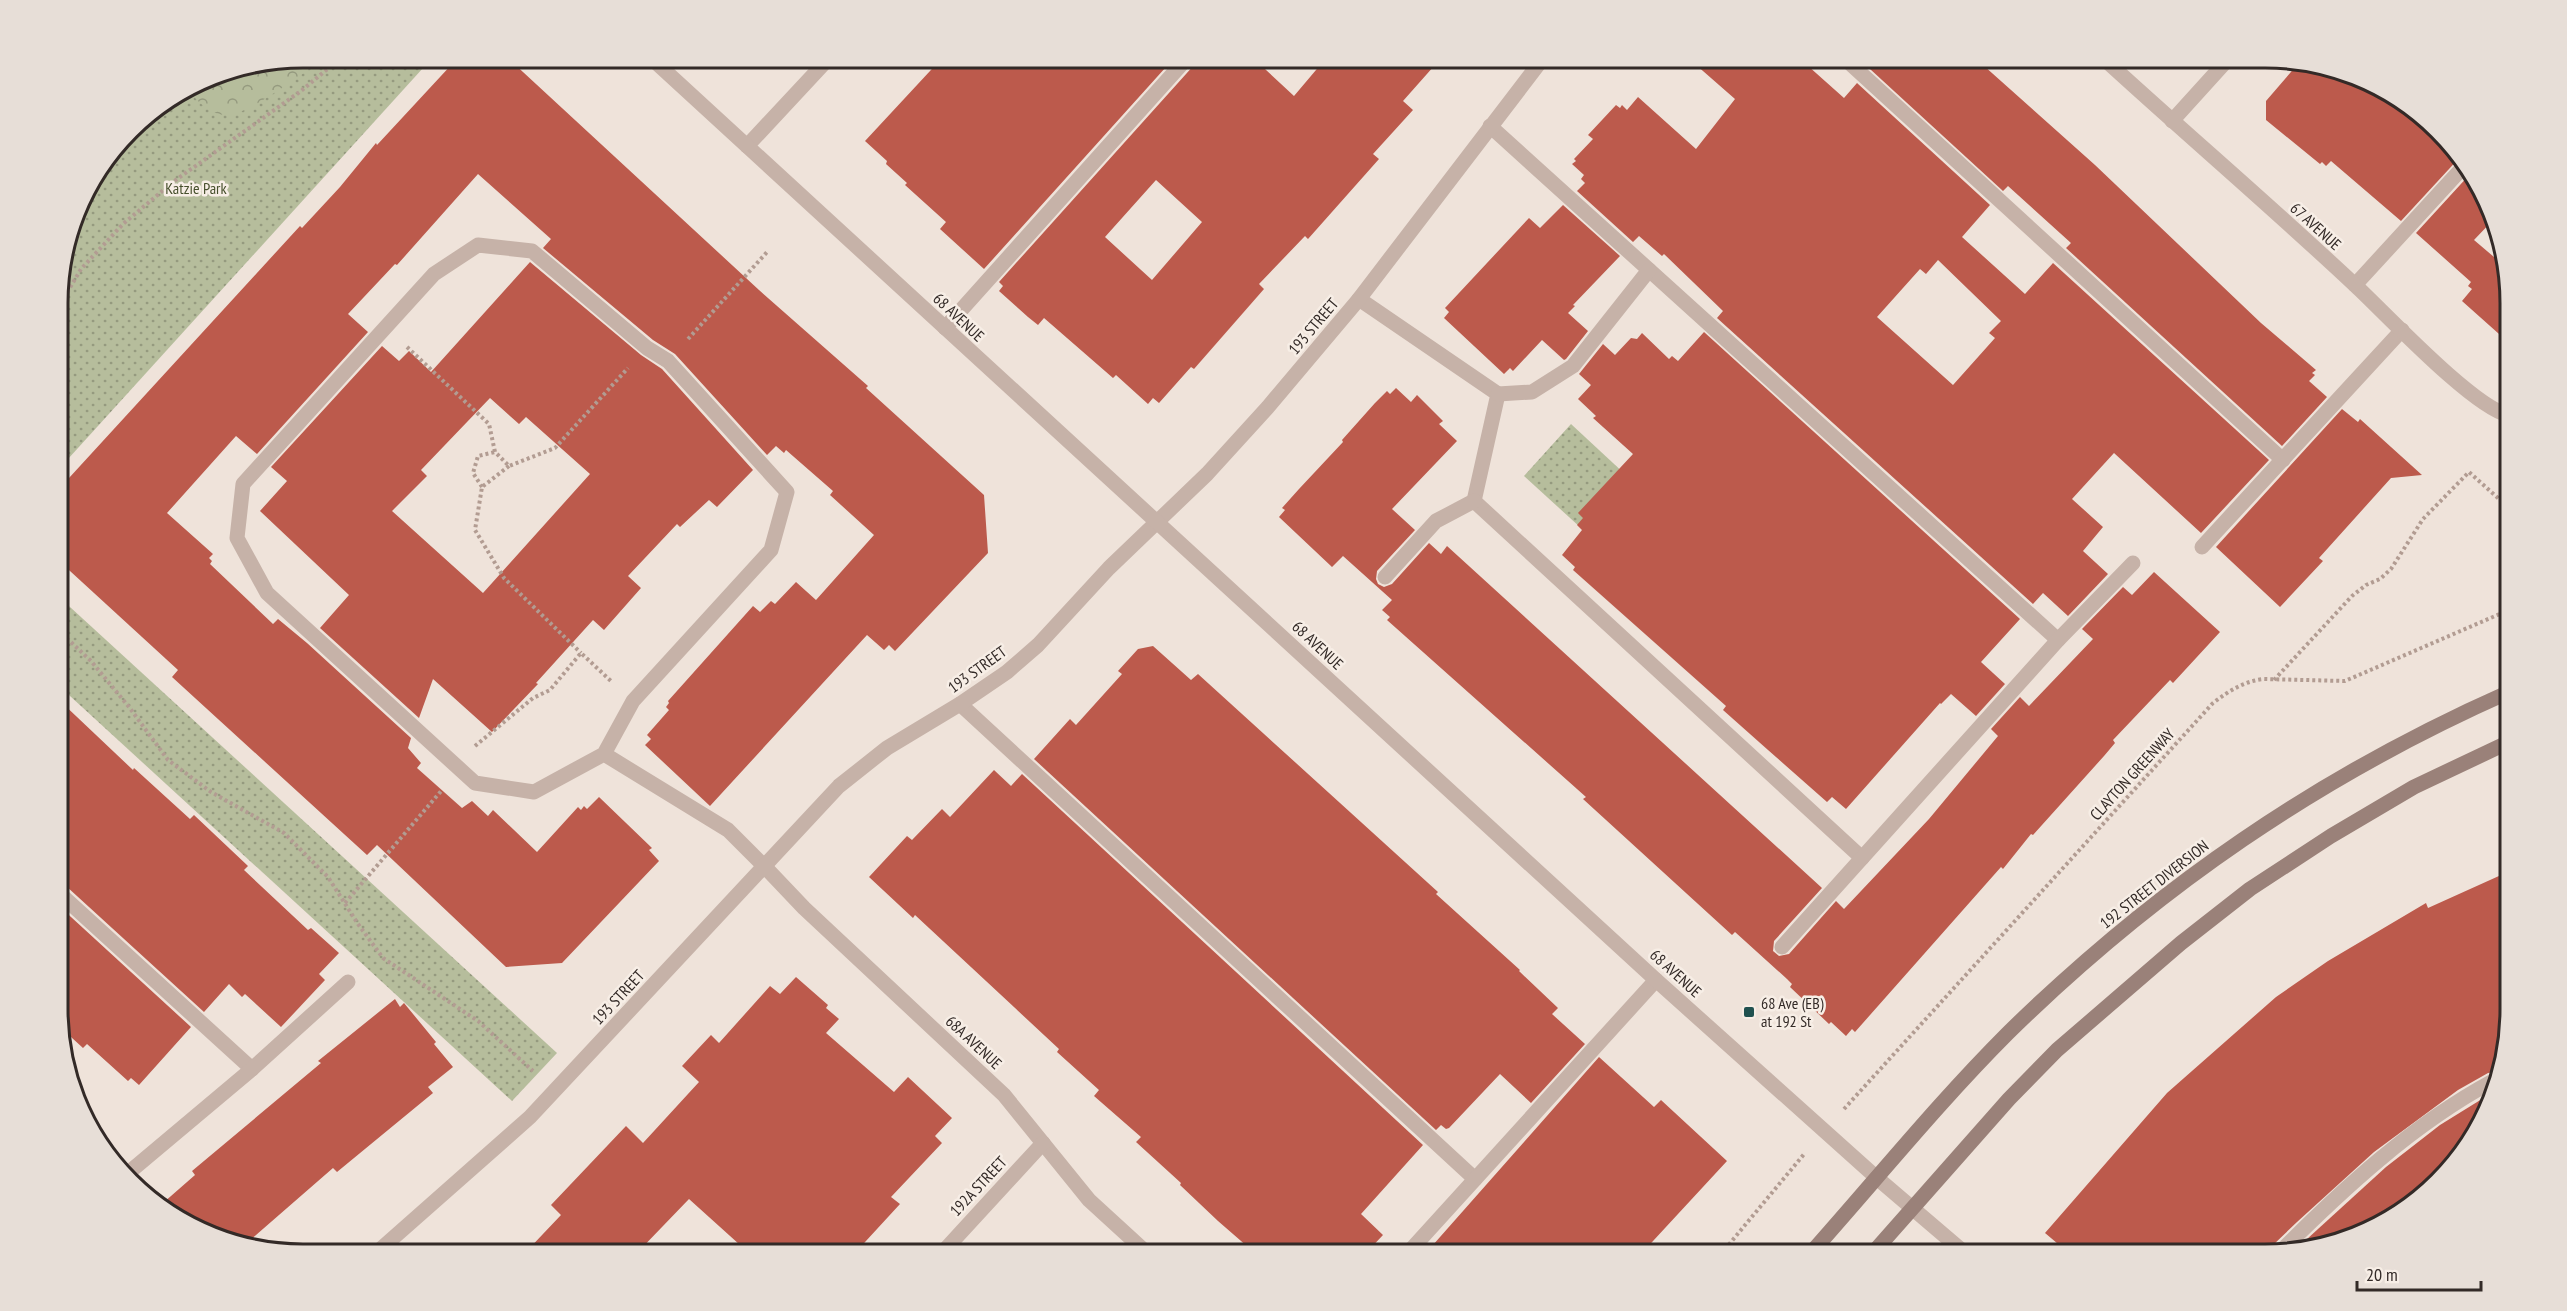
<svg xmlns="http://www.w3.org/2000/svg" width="2567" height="1311" viewBox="0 0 2567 1311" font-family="'PT Sans Narrow',sans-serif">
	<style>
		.grass { fill: url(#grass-dots) }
		.forest { fill: url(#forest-crowns) }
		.building { fill: #bc5a4c; fill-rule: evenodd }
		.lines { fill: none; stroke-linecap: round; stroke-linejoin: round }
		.path { stroke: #b29c92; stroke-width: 4; stroke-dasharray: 3 3; stroke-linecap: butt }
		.service { stroke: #c6b2a8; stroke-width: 15 }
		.minor { stroke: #c6b2a8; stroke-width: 15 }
		.tertiary { stroke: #c6b2a8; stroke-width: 15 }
		.secondary { stroke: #9a8179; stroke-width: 15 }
		.poi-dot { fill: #20514f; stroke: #f7eee6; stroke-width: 2 }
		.labels { text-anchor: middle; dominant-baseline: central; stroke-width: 5; stroke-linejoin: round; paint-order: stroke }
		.park-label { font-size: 16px; fill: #47502d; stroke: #f7eee6 }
		.street-label { font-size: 16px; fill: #332a27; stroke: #f7eee6 }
		.poi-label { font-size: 16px; fill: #332a27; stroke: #f7eee6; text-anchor: start }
		.rim { fill: none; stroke: #332a27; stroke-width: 3 }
	</style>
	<defs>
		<pattern id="grass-dots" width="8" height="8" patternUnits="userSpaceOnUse" patternTransform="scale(1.5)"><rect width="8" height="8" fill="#b6bd9c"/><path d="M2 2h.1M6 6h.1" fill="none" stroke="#959a7f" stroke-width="1.8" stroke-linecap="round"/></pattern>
		<pattern id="forest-crowns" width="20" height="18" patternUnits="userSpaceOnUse" patternTransform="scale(1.5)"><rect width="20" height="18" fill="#b6bd9c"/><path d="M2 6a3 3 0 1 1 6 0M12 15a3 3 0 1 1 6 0" fill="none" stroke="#959a7f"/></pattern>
	</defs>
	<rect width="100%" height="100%" fill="#efe3da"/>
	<g class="grass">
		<polygon points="303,57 433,57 58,470 58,286 83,194 140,118 209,76"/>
		<polygon points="1571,424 1627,476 1581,528 1524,476"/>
		<polygon points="58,596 557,1053 512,1101 58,685"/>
	</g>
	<path class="forest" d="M303,57H325C308,70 249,114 229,115C211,116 198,102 187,89L209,76Z"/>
	<g class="building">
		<polygon points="943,57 1175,57 984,269 940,229 946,222 905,185 907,183 886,164 887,161 865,141"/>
		<path d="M1198,57H1252L1294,96L1327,57H1442L1403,101L1413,110L1373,154L1379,159L1308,239L1305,236L1259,284L1264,289L1194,369L1191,367L1159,403L1153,398L1148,404L1116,375L1113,378L1044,318L1038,325L1028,317L999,291L1003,286L999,282L1195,64ZM1156,180L1202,222L1152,280L1105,237Z"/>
		<path d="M1687,57H1798L1844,98L1857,83L1990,205L1962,237L2025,294L2053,263L2269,460L2201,533L2114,453L2072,499L2103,527L2083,551L2108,574L2068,616L2043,593L2033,604L1717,318L1723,311L1664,254L1662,256L1639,236L1633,242L1577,191L1585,183L1581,179L1584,175L1572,164L1576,161L1574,159L1593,139L1588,135L1616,105L1620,108L1622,105L1627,110L1638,97L1696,149L1735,99ZM1938,260L2001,321L1989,333L1995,338L1953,385L1877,317L1920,269L1926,274Z"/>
		<polygon points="1881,57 1974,57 2095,165 2261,323 2316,370 2312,373 2315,375 2309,381 2327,397 2282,446 2066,248 2071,243 2008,186 2003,191 1870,69"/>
		<polygon points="510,60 759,290 868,386 866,388 984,495 988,553 895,651 889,645 884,650 867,635 710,806 645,745 651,739 647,735 669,710 666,707 669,703 668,701 753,606 760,612 771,601 775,604 796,582 816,600 874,535 830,495 833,491 786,450 784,453 776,446 767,455 675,354 653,340 543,248 551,239 478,174 397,265 395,264 348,314 368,332 257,454 236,436 167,513 213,554 209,558 212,561 210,564 273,624 278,619 307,643 411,738 408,748 421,763 417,768 462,808 472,801 488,816 493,810 537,852 578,807 581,810 584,806 587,809 599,797 652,848 649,850 659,861 562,963 506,967 377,845 367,855 172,677 178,670 58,560 58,490 300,226 302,228 340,187 376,143 377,145 453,63"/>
		<polygon points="2297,65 2373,82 2461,156 2401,221 2331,161 2326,166 2322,162 2320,164 2266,120 2266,101"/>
		<polygon points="2471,173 2491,209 2494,219 2474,240 2494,257 2502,248 2508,271 2508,342 2462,301 2472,289 2468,286 2471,282 2416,233"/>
		<polygon points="1563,205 1620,256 1573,305 1575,306 1568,313 1588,331 1566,359 1564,360 1542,340 1513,371 1510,368 1504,374 1444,318 1449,312 1445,308 1529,218 1540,228"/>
		<path d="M530,262L641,355L662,369L753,470L717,507L709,500L680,527L677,524L628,576L641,588L604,630L593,620L536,683L538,684L492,732L433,679L419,718L320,628L349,595L260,511L287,481L271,467L382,346L399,361L409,351L431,372ZM490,398L519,424L526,417L590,474L483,593L392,511L427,476L421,470Z"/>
		<polygon points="1704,332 2020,619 1981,662 2005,684 1976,716 1951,694 1941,704 1940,703 1846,809 1832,797 1827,802 1768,750 1723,710 1726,706 1573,570 1575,567 1562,555 1582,530 1577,525 1583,518 1578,513 1633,454 1593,418 1596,416 1578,399 1591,385 1579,374 1603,344 1615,355 1631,338 1637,339 1642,333 1669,359 1672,356 1678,361"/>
		<polygon points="1396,388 1411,402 1417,395 1443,421 1439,424 1457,441 1392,509 1415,530 1377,571 1376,579 1378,584 1384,587 1392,584 1429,543 1441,554 1447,546 1822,888 1774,941 1773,951 1779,956 1789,954 1836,901 1844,909 1929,819 1998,736 1991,729 2020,697 2029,706 2093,639 2082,629 2123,587 2132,595 2154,572 2220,632 2173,683 2170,680 2113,740 2115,743 2104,756 2033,835 2031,834 2003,869 2001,867 1855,1032 1852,1029 1846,1036 1831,1022 1829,1024 1790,987 1792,984 1787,979 1735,932 1732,935 1583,799 1586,797 1387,620 1390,617 1382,610 1392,600 1343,556 1332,567 1279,517 1285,510 1282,508 1299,489 1343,442 1342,440 1375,403 1387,391 1390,394"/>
		<polygon points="2342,409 2358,422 2360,419 2422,475 2391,478 2319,558 2323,561 2280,607 2216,547"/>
		<polygon points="1153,646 1191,680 1198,674 1438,892 1436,894 1520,970 1519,971 1558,1008 1552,1014 1585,1044 1531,1103 1500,1074 1449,1128 1446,1129 1441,1125 1436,1130 1034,759 1070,719 1076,725 1122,674 1118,671 1138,649"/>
		<polygon points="58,699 133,770 134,768 190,819 194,815 248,866 244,870 308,930 311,928 339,953 319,974 325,980 281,1027 245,994 242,997 229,984 204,1012 66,886 59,884"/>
		<polygon points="994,770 1011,786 1022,774 1423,1145 1361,1214 1383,1235 1365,1254 1256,1254 1218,1221 1180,1185 1181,1183 1136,1142 1141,1137 1094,1096 1099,1090 1057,1052 1059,1049 915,915 913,918 869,877 907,836 912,840 942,809 950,817"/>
		<polygon points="2510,871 2510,1009 2495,1072 2488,1073 2458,1090 2374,1152 2297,1222 2272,1246 2270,1253 2070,1254 2045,1233 2167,1093 2276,997 2328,961 2426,903 2428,908"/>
		<polygon points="59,906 191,1027 139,1085 131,1078 128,1081 87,1044 83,1048 59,1026"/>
		<polygon points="796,977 828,1005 826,1008 839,1019 826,1033 894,1092 908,1077 952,1118 935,1136 942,1143 891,1197 900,1204 854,1254 750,1254 689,1199 636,1254 524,1254 561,1215 551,1205 626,1126 643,1143 699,1082 682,1066 711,1035 719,1043 770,986 780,994"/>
		<polygon points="395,999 400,1007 404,1003 436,1042 434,1044 453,1067 428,1087 433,1093 337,1172 333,1168 249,1241 194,1229 163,1203 195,1175 192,1171 321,1063 318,1061"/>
		<polygon points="1599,1057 1654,1107 1661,1100 1727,1161 1641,1254 1425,1254"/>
		<polygon points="2490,1094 2485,1117 2449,1171 2401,1213 2343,1241 2295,1250 2386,1167 2440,1125"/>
	</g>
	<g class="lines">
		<g class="path">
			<polyline points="58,308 81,269 123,224 173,182 301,91 342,57"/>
			<polyline points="688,339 768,251"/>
			<polyline points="407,347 489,424 495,452 509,466 555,448 628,368"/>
			<polyline points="509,466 482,487 475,530 504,578 581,653"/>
			<polyline points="482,487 473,473 478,456 495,452"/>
			<polyline points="58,630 91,661 129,707 168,760 211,792 284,833 328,877 358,924 383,958 478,1021 533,1071"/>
			<polyline points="2274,680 2352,596 2366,585 2380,579 2391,569 2423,519 2469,472 2509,508"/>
			<polyline points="475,746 533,698 550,690 581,653 612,682"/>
			<polyline points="345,903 442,790"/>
			<path d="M1844,1109L2213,703C2229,691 2244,681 2264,679L2345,681L2509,610"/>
			<polyline points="1721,1254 1805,1153"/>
		</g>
		<g class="service">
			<polyline points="1843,57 2283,460"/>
			<polyline points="1490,126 2058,640"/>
			<polyline points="2355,285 2466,164"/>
			<polyline points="1359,299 1498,394 1474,501 1862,858"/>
			<polyline points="945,328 1188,57"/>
			<polyline points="1498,394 1532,392 1573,366 1649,270"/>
			<polyline points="2202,547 2402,330"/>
			<polyline points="1385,577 1436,521 1474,501"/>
			<polyline points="960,704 1475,1179"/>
			<polyline points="604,754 534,792 475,783 267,593 237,538 243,484 434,274 478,245 532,251 647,348 668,361 787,492 771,550 633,701 604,754 728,830 765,867"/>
			<polyline points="59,893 252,1069"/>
			<polyline points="1782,947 2058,640 2133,563"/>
			<polyline points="127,1174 252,1069 348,982"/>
			<path d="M2279,1253C2343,1189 2413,1124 2493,1081"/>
			<polyline points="1407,1254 1656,980"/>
		</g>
		<g class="minor">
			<path d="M2102,57C2186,134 2273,208 2356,286C2387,315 2473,407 2508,415"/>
			<polyline points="2172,121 2230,57"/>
			<polyline points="747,146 830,57"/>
			<polyline points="765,867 804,908 1004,1095 1089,1200 1148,1254"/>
			<polyline points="375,1254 530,1117 839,786 887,748 960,704 1007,672 1038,645 1109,568 1207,474 1268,407 1359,299 1544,57"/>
			<polyline points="941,1254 1043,1143"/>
		</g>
		<polyline class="tertiary" points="650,57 1656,980 1877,1178 1966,1254"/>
		<g class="secondary">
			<path d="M1810,1254C1876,1180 1938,1103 2008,1033C2156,888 2319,776 2509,692"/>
			<polyline points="1872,1254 2009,1099 2057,1050 2181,943 2250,889 2331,836 2414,787 2509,742"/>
		</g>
	</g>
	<rect class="poi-dot" x="1743" y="1006" width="12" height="12" rx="3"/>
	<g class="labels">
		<g class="park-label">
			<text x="196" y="188">Katzie Park</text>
		</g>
		<g class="street-label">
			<text transform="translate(2316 226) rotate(42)">67 AVENUE</text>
			<text transform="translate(959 317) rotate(43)">68 AVENUE</text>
			<text transform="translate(1313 326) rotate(-50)">193 STREET</text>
			<text transform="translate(1318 645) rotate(43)">68 AVENUE</text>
			<text transform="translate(977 669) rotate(-36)">193 STREET</text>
			<text transform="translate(2132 774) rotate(-48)">CLAYTON GREENWAY</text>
			<text transform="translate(2154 884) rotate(-38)">192 STREET DIVERSION</text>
			<text transform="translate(1676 973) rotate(42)">68 AVENUE</text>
			<text transform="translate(618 997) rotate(-47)">193 STREET</text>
			<text transform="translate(974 1042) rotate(43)">68A AVENUE</text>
			<text transform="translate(978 1186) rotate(-47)">192A STREET</text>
		</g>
		<g class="poi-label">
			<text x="1761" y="1003">68 Ave (EB)<tspan x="1761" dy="18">at 192 St</tspan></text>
		</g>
	</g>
	<path d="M0 0H2567V1311H0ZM303 68H2265A235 235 0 0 1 2500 303V1009A235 235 0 0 1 2265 1244H303A235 235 0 0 1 68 1009V303A235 235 0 0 1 303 68Z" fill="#e7ded7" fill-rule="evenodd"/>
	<path class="rim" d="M303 68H2265A235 235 0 0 1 2500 303V1009A235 235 0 0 1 2265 1244H303A235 235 0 0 1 68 1009V303A235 235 0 0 1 303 68Z"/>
	<path d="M2357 1281v9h124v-9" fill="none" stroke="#332a27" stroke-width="3"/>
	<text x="2366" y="1281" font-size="18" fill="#332a27" stroke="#f7eee6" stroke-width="4.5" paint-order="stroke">20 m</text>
</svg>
